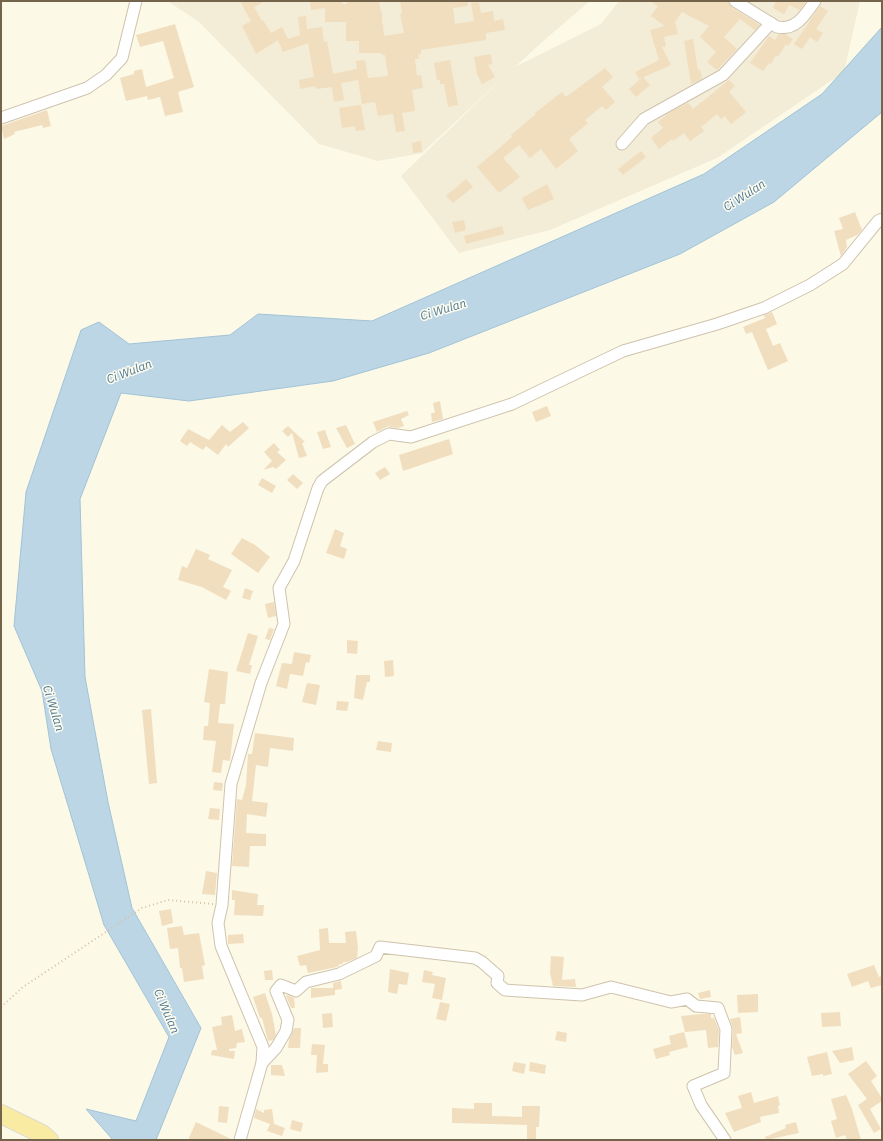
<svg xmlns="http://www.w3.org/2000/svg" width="883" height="1141" viewBox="0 0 883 1141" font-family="'IBM Plex Sans',sans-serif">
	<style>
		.residential { fill: #f3ecd6 }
		.water { fill: #bcd6e5; stroke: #a2c3d7 }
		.building { fill: #f1debf }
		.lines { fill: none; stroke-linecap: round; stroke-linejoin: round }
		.street-casing { stroke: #cec3ad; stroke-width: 13 }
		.primary-casing { stroke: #dedad4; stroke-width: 20 }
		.path { stroke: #d6c2a2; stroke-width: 2; stroke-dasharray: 1 3; stroke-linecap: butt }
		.street { stroke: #fff; stroke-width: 11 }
		.primary { stroke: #f9eca2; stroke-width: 18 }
		.labels { text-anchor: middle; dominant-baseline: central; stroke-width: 3; stroke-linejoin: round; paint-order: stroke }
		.water-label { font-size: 12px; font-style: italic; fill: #4c7996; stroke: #fffcee }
	</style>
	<rect width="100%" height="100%" fill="#fcf9e7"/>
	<polygon class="residential" points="167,1 590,1 542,42 515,67 601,24 619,1 860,1 844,72 717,158 550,230 459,253 401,176 507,74 422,153 378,161 319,144 198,21"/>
	<polygon class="water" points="882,27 882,112 774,202 680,254 429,353 333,381 189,401 121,393 80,499 85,677 108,802 132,908 201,1028 156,1140 113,1140 86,1109 136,1121 169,1037 104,925 51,749 42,691 14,626 26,492 81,330 99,322 129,344 230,335 258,314 372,321 704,174 822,94"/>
	<g class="building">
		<polygon points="240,1 265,1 254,7 262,21 263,20 271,33 282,27 288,39 300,35 298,17 306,16 307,29 322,27 324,42 327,41 333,74 357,69 356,61 365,60 368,78 388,76 385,55 382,55 381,53 359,53 359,41 346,41 346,22 325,22 325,8 311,10 310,1 342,1 342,4 347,4 347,2 379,1 381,12 382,12 382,24 383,24 384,36 404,33 400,14 402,13 400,1 468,1 468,6 453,8 455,24 474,21 471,3 479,2 481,13 493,11 494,21 503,19 505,30 486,33 486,40 421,50 421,54 418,55 419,59 415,59 417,76 421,75 423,88 412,90 415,111 402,113 405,131 396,132 393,114 378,116 375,102 362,104 358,80 341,83 344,100 334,102 332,87 316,89 315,86 300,89 299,80 314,77 308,43 283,52 278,40 256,54 242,26 251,21"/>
		<polygon points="650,1 728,1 731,7 760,25 755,30 740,19 724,37 737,49 717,70 707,62 716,52 700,37 709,26 682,12 675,22 678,34 664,37 666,46 662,47 671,65 639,79 635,72 659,60 650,30 665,26 651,16 658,6"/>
		<polygon points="776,1 806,1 800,10 789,5 784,14 773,8"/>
		<polygon points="820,6 828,11 816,29 823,33 817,42 810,37 802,49 794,44"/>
		<polygon points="175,24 194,87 178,92 183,112 165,116 160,97 148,100 147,96 126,101 120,78 134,74 134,71 142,69 146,87 174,78 163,41 140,47 136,35"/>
		<polygon points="779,34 785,34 793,39 788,46 786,44 778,57 776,55 771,64 769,63 763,71 750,63 769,36 775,40"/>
		<polygon points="693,39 698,71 700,69 702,79 691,84 684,41"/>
		<polygon points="491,54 492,64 488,65 495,77 482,84 477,74 474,57"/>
		<polygon points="450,60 458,105 448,107 444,84 440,84 440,80 437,80 434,63"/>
		<polygon points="605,68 613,77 602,87 615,102 606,110 602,106 585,120 588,123 569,139 578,151 556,169 541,149 530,158 519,145 503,158 520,177 499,193 477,167 512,137 511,135 536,114 535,113 562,92 566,97"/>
		<polygon points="643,77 650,85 636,97 629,89"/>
		<polygon points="729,80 735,86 729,92 746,112 731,124 725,116 721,119 717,114 701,127 704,131 690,141 684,133 673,141 672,139 659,149 651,138 663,128 658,122 670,112 688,103 693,109"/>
		<polygon points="361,105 365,130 356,131 355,126 342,128 339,108"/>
		<polygon points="47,110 51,126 43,128 42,125 14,132 15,134 4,139 1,126"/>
		<polygon points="421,141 422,152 413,153 412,143"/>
		<polygon points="641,151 646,157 623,175 618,169"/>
		<polygon points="466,179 473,187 453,203 446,196"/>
		<polygon points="547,184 554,199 528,210 522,198"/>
		<polygon points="855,212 862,230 857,235 846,240 847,247 841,256 834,231 843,229 839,218"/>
		<polygon points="464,220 466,230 455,233 452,222"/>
		<polygon points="502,226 504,234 466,244 464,236"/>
		<polygon points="772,312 777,324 766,329 773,346 780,343 788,361 768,370 752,332 746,334 743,327 765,318 764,315"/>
		<polygon points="440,401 443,419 432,422 431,413 435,413 433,403"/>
		<polygon points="547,406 551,416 536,422 532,412"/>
		<polygon points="407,411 409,415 401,419 404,426 398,428 388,427 392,424 377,432 373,422"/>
		<polygon points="243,422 249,428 228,447 226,444 218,455 206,446 203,450 190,442 187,446 180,441 188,429 209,440 222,425 230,432"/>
		<polygon points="346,425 355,444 347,448 336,428"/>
		<polygon points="288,426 305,442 302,443 307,456 299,458 292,433 288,437 282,431"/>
		<polygon points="325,430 331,447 323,449 317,432"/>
		<polygon points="449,439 453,454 403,471 399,455"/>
		<polygon points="274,443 280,450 277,452 286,460 276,469 273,467 263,470 272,461 264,452"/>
		<polygon points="385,467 390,474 380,480 375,473"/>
		<polygon points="293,474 303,483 297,489 287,480"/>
		<polygon points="262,478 276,486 272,493 258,485"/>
		<polygon points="335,529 344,533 340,546 347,549 344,559 326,553"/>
		<polygon points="242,538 255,545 270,557 258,573 231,554"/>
		<polygon points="196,549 210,555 208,559 232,570 223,587 231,591 226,600 202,587 178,580 182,566 187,568"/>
		<polygon points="245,588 253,591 250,600 242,598"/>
		<polygon points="274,602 276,616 268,618 265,604"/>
		<polygon points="269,628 274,629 270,640 265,639"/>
		<polygon points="248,633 258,636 249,665 252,665 250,674 236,671"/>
		<polygon points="347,640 358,641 357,654 347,653"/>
		<polygon points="294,652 311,655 309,663 306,662 303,676 290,674 287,689 276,686 282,663 292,664"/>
		<polygon points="393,660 394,676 385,677 384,661"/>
		<polygon points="209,669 228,672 225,704 220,704 218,723 234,724 230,761 223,760 221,773 212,772 216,741 203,740 204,726 208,726 210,703 204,702"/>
		<polygon points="356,675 370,675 370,682 367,682 363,700 354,698"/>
		<polygon points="307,683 320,685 316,705 302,702"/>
		<polygon points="337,701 349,702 347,711 336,710"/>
		<polygon points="151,709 157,783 149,784 142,710"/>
		<polygon points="255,733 294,738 293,751 270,748 268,767 256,765 252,801 268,803 266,817 247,814 246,833 266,834 266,846 250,846 249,867 232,866 237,799 242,800 246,785 248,754 252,754"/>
		<polygon points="378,741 392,743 391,752 376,750"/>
		<polygon points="214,782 223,783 222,791 213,790"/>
		<polygon points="210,808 220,809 219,820 208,819"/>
		<polygon points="206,871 217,873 215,895 202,894"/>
		<polygon points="232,890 258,894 257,905 264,905 263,916 234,915 235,900 232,900"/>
		<polygon points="171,909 173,923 162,926 159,911"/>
		<polygon points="182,926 184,935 199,933 205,965 202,966 204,979 184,982 182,968 180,968 178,948 170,949 167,928"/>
		<polygon points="328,928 329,943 346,943 345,932 356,931 358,948 357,958 347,962 343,962 343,964 340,964 337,967 308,973 306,965 300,966 297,956 320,950 319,929"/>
		<polygon points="243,934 244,943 228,944 228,935"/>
		<polygon points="551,956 564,957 562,980 575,979 576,987 553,986 550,973"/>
		<polygon points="874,965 879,977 882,976 882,985 871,988 868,981 852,987 847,974"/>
		<polygon points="390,969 409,973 407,985 399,984 397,994 388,992"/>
		<polygon points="272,970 273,980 265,980 264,971"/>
		<polygon points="424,970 433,972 432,975 446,978 442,1000 432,998 435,984 422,982"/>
		<polygon points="341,981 342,989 335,990 335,995 311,998 311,988 333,988 333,983"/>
		<polygon points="710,990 711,997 700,999 698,993"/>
		<polygon points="265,993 272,1014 276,1035 273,1040 268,1041 262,1018 260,1018 253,997"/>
		<polygon points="758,994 758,1012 738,1013 737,995"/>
		<polygon points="288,995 294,998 295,1008 291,1008 286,996"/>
		<polygon points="440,1002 450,1004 446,1021 436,1019"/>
		<polygon points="840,1012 841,1026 822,1027 821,1013"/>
		<polygon points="332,1013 333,1027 323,1028 322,1014"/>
		<polygon points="702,1014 711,1014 711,1018 714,1018 719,1030 718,1047 708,1048 706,1030 685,1032 681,1016"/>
		<polygon points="232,1015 235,1031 242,1029 245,1042 237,1043 236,1048 229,1049 229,1051 235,1051 234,1059 211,1055 212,1050 217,1050 212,1027 222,1025 221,1017"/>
		<polygon points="740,1017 742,1033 736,1034 743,1053 735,1055 732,1047 733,1029 730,1019"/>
		<polygon points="294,1028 301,1028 300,1048 288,1048 289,1040"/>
		<polygon points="557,1031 567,1033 566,1042 555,1040"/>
		<polygon points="684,1032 688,1047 669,1052 670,1055 656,1059 653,1049 671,1044 669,1036"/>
		<polygon points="312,1044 325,1045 323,1064 328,1064 328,1072 316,1073 317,1055 311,1055"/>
		<polygon points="852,1047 854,1060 840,1063 832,1051"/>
		<polygon points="827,1052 832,1074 823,1076 823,1074 812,1076 807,1057"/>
		<polygon points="866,1061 877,1076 871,1081 882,1098 882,1101 870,1109 881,1129 874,1133 858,1105 867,1099 848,1074"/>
		<polygon points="514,1062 526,1064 524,1074 512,1071"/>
		<polygon points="530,1062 546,1065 545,1074 529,1071"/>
		<polygon points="271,1065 282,1065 285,1076 271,1075"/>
		<polygon points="751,1092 754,1103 778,1096 780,1105 778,1106 779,1113 760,1117 761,1122 734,1132 725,1113 742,1108 738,1096"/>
		<polygon points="846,1095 852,1109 861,1140 847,1140 845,1135 836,1138 831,1121 837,1119 831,1099"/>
		<polygon points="474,1103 492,1103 492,1116 522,1117 522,1106 540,1106 539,1127 536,1127 536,1140 527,1140 527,1125 452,1123 452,1108 474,1109"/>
		<polygon points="219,1106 229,1107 227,1123 218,1122"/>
		<polygon points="256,1109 264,1113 264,1110 272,1109 274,1124 285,1128 282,1136 267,1131 270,1124 254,1118"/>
		<polygon points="292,1120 303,1123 301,1132 290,1129"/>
		<polygon points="196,1122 233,1140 188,1140"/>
		<polygon points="796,1122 799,1133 766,1140 765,1137 786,1128 785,1125"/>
	</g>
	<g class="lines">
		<defs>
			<g id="street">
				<path d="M735,1L777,27C796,31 805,15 815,1"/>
				<polyline points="1,118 87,88 106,75 122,58 136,1"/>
				<polyline points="622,144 644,119 723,75 771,23"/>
				<polyline points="262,1063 276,1048 286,1031 288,1020 276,991 281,985 296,991 306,982 339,974 376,956 380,947 475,958 482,962 498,976 497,983 505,990 582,995 611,987 671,1002 687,999 696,1006 718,1008 726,1029 724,1073 693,1086 701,1105 725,1140"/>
				<polyline points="240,1140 262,1063 263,1047 221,946 218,923 222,905 231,784 261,683 284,624 279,588 294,561 318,488 322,481 373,442 389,434 411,437 512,404 623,351 717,324 764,308 810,285 843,264 878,221 882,219"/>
			</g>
			<polyline id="primary" points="1,1114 42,1134 49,1140"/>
		</defs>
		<use href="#street" class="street-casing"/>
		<use href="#primary" class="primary-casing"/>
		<polyline class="path" points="1,1007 23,987 142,908 168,900 213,904"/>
		<use href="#street" class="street"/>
		<use href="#primary" class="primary"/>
	</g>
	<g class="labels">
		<g class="water-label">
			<text transform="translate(744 195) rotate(-33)">Ci Wulan</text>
			<text transform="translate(443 309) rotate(-17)">Ci Wulan</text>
			<text transform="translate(129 371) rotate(-21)">Ci Wulan</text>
			<text transform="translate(54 708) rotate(73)">Ci Wulan</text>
			<text transform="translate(167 1011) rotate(67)">Ci Wulan</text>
		</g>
	</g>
	<rect width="883" height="1141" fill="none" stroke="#75644c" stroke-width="4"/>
</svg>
